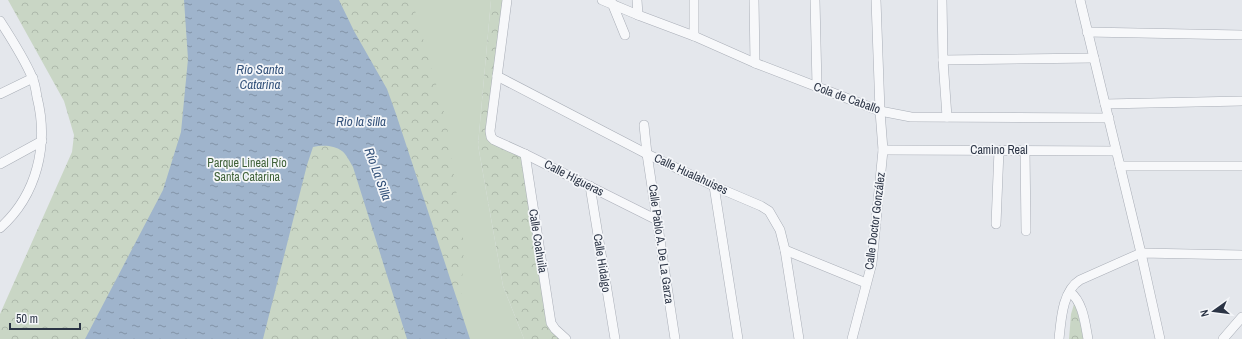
<svg xmlns="http://www.w3.org/2000/svg" width="1242" height="339" viewBox="0 0 1242 339" font-family="'Archivo Narrow',sans-serif">
	<style>
		.grass { fill: #c9d6c5 }
		.park { fill: url(#park-crowns) }
		.water { fill: url(#water-ripples) }
		.lines { fill: none; stroke-linecap: round; stroke-linejoin: round }
		.street-casing { stroke: #a9aeb7; stroke-width: 10 }
		.street { stroke: #f7f8fa; stroke-width: 9 }
		.labels { text-anchor: middle; dominant-baseline: central; stroke-width: 3.5; stroke-linejoin: round; paint-order: stroke }
		.street-label { font-size: 12px; fill: #2b3445; stroke: #f4f6f9 }
		.park-label { font-size: 12px; fill: #3f6138; stroke: #f4f6f9 }
		.water-label { font-size: 13px; font-style: italic; fill: #34527a; stroke: #f4f6f9 }
	</style>
	<defs>
		<pattern id="park-crowns" width="20" height="18" patternUnits="userSpaceOnUse"><rect width="20" height="18" fill="#c9d6c5"/><path d="M2 6a3 3 0 1 1 6 0M12 15a3 3 0 1 1 6 0" fill="none" stroke="#adb8ab"/></pattern>
		<pattern id="water-ripples" width="26" height="14" patternUnits="userSpaceOnUse"><rect width="26" height="14" fill="#9fb4cc"/><path d="M2 4q2-2 4 0t4 0M15 11q2-2 4 0t4 0" fill="none" stroke="#8293a7"/></pattern>
	</defs>
	<rect width="100%" height="100%" fill="#e4e7ec"/>
	<polygon class="grass" points="339,0 491,0 478,145 503,286 524,339 469,339"/>
	<g class="park">
		<polygon points="8,0 412,0 446,119 464,246 459,339 0,339 0,314 72,152 74,135 64,101"/>
		<polygon points="491,0 507,0 490,134 525,154 551,323 566,339 524,339 503,286 478,145"/>
		<polygon points="1075,301 1084,339 1069,339 1071,314"/>
	</g>
	<path class="water" d="M184,0H339L354,31L387,89L396,114L470,339H407L353,167C350,162 346,154 342,151C334,145 322,145 313,147L307,165L263,339H85L163,190L181,132L188,59Z"/>
	<g class="lines">
		<defs>
			<g id="street">
				<polyline points="507,0 490,131 491,137 494,140 525,154 657,220"/>
				<polyline points="602,0 638,15 694,36 755,63 880,111 911,117 1109,118"/>
				<polyline points="637,0 638,15"/>
				<polyline points="694,0 694,36"/>
				<polyline points="754,0 755,63"/>
				<polyline points="815,0 817,86"/>
				<polyline points="942,0 943,60 947,117"/>
				<polyline points="1080,0 1141,253 1160,339"/>
				<polyline points="612,3 625,35"/>
				<path d="M0,21C11,38 24,58 32,77C35,83 36,91 37,97C49,145 37,195 0,228"/>
				<polyline points="1087,32 1242,35"/>
				<polyline points="943,60 1094,58"/>
				<polyline points="497,76 647,154 714,186 761,206 769,211 780,230 785,250 799,339"/>
				<polyline points="0,94 33,78"/>
				<polyline points="1105,104 1242,101"/>
				<polyline points="644,125 647,154 675,339"/>
				<polyline points="883,150 1116,151"/>
				<polyline points="1025,150 1026,231"/>
				<polyline points="525,154 551,323 555,329 566,339"/>
				<polyline points="0,164 42,141"/>
				<polyline points="1120,166 1242,166"/>
				<polyline points="590,186 615,339"/>
				<polyline points="714,186 738,339"/>
				<polyline points="996,224 999,150"/>
				<polyline points="785,250 866,283"/>
				<path d="M1070,292C1083,302 1085,323 1088,339"/>
				<polyline points="852,339 872,263 883,150 880,111 876,0"/>
				<path d="M1059,339C1061,321 1062,291 1080,280L1141,253L1242,255"/>
				<polyline points="1223,339 1242,317"/>
			</g>
		</defs>
		<use href="#street" class="street-casing"/>
		<use href="#street" class="street"/>
	</g>
	<g class="labels">
		<g class="street-label">
			<text transform="translate(847 98) rotate(20)">Cola de Caballo</text>
			<text x="999" y="150">Camino Real</text>
			<text transform="translate(691 174) rotate(25)">Calle Hualahuises</text>
			<text transform="translate(574 178) rotate(27)">Calle Higueras</text>
			<text transform="translate(875 221) rotate(-83)">Calle Doctor González</text>
			<text transform="translate(538 241) rotate(81)">Calle Coahuila</text>
			<text transform="translate(661 244) rotate(82)">Calle Pablo A. De La Garza</text>
			<text transform="translate(602 263) rotate(81)">Calle Hidalgo</text>
		</g>
		<g class="park-label">
			<text x="247" y="163">Parque Lineal Río<tspan x="247" dy="14">Santa Catarina</tspan></text>
		</g>
		<g class="water-label">
			<text x="260" y="69">Río Santa<tspan x="260" dy="15">Catarina</tspan></text>
			<text x="361" y="121">Rio la silla</text>
			<text transform="translate(378 174) rotate(70)">Río La Silla</text>
		</g>
	</g>
	<g transform="translate(1214 311) rotate(256)" stroke="#f4f6f9" stroke-width="3" paint-order="stroke">
	<path d="M0-3L7 15L0 10L-7 15Z" fill="#2b3445"/>
	<text y="-6" font-size="11" font-weight="bold" text-anchor="middle" fill="#2b3445">N</text>
	</g>
	<path d="M10 323v6h70v-6" fill="none" stroke="#2b3445" stroke-width="2"/>
	<text x="16" y="323" font-size="12" fill="#2b3445" stroke="#f4f6f9" stroke-width="3" paint-order="stroke">50 m</text>
</svg>
